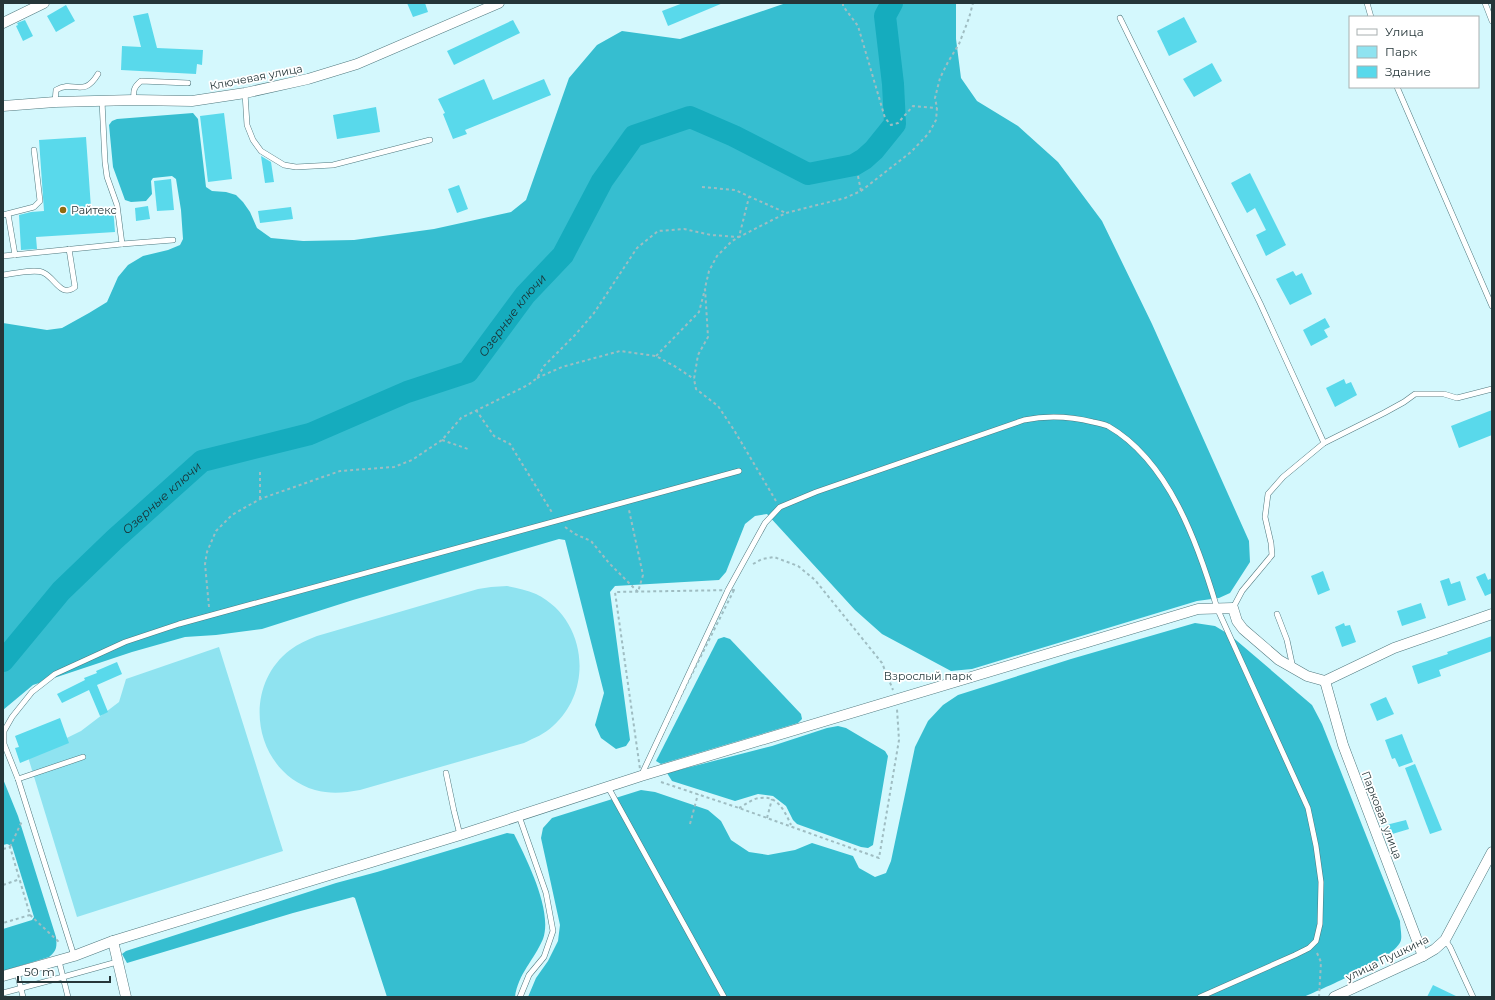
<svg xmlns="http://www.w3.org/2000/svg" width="1495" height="1000" viewBox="0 0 1495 1000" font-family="Montserrat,sans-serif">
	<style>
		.green { fill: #8fe3f0 }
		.forest { fill: #36bed0 }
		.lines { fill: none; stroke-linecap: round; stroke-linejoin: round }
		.river { stroke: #15acbe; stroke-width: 22 }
		.building { fill: #59d9eb }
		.lane-casing { stroke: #50797f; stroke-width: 6 }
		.street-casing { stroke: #50797f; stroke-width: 11 }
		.path { stroke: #9fbdc2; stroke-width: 2; stroke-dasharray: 3 3; stroke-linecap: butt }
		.lane { stroke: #fff; stroke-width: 5 }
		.street { stroke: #fff; stroke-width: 10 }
		.poi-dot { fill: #906c11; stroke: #fff; stroke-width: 1.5 }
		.labels { text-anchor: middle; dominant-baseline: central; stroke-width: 3.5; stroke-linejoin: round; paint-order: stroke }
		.street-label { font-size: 11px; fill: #253639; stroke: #fff }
		.poi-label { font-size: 11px; fill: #253639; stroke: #fff; text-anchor: start }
		.park-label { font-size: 11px; fill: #1f3538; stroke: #fff }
		.water-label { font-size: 12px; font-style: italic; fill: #1a3033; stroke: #fff }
	</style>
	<rect width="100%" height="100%" fill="#d4f8fd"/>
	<g class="green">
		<path d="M507,586C517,588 527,590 536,594C587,619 594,690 553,726C545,734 534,738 524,743L360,790C344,793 330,794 315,790C254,772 240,688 290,650C298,644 307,640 317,636L478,589L491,587Z"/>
		<polygon points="219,647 283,851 77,917 28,757 81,731 119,702 126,679"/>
	</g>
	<g class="forest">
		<polygon points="786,3 956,3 956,39 961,78 977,101 1018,126 1058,162 1102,221 1152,324 1249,541 1250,562 1230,593 1219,598 1197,601 972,669 951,671 882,634 855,610 767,514 755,516 745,524 726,572 719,580 615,586 610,592 630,740 626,746 616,749 601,738 595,725 604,693 565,540 559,539 353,600 262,629 216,635 185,637 132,652 33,685 3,710 3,323 47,330 62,328 89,313 107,302 118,277 128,265 143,256 168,250 180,245 183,239 181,210 176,179 172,176 153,178 151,181 152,194 146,201 131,202 125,200 113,167 109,125 112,121 117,119 193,113 198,119 206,187 212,191 226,192 236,195 243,202 250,212 257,228 271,238 303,241 354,240 434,229 511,212 526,200 569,78 597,45 622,31 680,39"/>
		<path d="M1195,623L1215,626L1230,635L1312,705L1322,724L1400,921C1400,927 1402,934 1401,940C1397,958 1323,988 1304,997H528L536,978L548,961L558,941L560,925L541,838L543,828L552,818L641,790L655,792L708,810L721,821L731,840L749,852L768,855L795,850L812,843L853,856L859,868L875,877L886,873L891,861L915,747L928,721L943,705L958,695L1071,659Z"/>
		<polygon points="724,637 730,639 801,714 802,719 798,723 661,764 656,761 718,639"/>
		<polygon points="838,726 846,728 885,751 888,756 873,845 868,848 861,847 797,824 793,820 786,806 773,796 758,794 735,801 672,781 667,773 772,746 827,728"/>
		<path d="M3,779L18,816L56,937C57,946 57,951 49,957L3,971V929L32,920L34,917L12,846L7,844L3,845Z"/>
		<path d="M507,833L514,834C527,860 553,911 543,939C534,960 518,974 515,997H387L355,898L353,897L293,913L127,963L122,954L126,951L336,883L377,872Z"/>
	</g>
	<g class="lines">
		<path class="river" id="s1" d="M3,661L61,591L115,539L202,461L310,434L407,392L468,372L525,295L563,255L602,181L634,136L690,117L734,136L808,174L854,165L864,159L874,150L895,124L893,84L885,16L892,3"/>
	</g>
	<g class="building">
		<polygon points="407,3 425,3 428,12 413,17"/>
		<polygon points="683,3 723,3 668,26 662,11"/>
		<polygon points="66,5 75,21 56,32 47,16"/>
		<polygon points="148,13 157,48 203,50 202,65 197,64 196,74 121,70 122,46 141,47 133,16"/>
		<polygon points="1184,17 1197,42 1169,56 1157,31"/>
		<polygon points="25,20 33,36 23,41 16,26 18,25 17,23"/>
		<polygon points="513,20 520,33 454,65 447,51"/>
		<polygon points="1212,63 1222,81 1194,97 1183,79"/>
		<polygon points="484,79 493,100 544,79 551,95 465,130 467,134 453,139 443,114 445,113 438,99"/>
		<polygon points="376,107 380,132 337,139 333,115"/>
		<polygon points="224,113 232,179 208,182 200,116"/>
		<polygon points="86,137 91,208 113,207 115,232 36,237 37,249 21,250 19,215 31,212 44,211 39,140"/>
		<polygon points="261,156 271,162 274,182 265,183"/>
		<polygon points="1250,173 1286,245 1266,256 1256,235 1266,230 1255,208 1247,213 1231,183"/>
		<polygon points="171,179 174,210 157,211 154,181"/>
		<polygon points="459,185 468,209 457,213 448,189"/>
		<polygon points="148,206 150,219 136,221 135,208"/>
		<polygon points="291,207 293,219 260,223 258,211"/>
		<polygon points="1293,271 1296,276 1302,273 1312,294 1290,305 1276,279"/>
		<polygon points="1325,318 1330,327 1324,330 1328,337 1311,346 1303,330"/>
		<polygon points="1344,379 1346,384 1351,382 1357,395 1335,407 1326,388"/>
		<polygon points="1492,410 1492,435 1459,448 1451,426"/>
		<polygon points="1323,571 1330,590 1318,595 1311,576"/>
		<polygon points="1485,573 1488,580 1492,578 1492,593 1485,596 1476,577"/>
		<polygon points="1449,578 1451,584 1460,581 1466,600 1448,606 1440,581"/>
		<polygon points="1421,603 1426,618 1402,626 1397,611"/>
		<polygon points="1344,623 1345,626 1350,625 1356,642 1342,647 1335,627"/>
		<polygon points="1492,636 1492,651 1439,670 1441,676 1418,684 1412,666 1448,654 1447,652"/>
		<polygon points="117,662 122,674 97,685 108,712 100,716 89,690 62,703 57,694 85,680 84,678 97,673 96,671"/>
		<polygon points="1386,697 1394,714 1377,721 1370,704"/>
		<polygon points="60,718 69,743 20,763 15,748 19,747 15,736"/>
		<polygon points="1402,734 1413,762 1399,767 1395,758 1392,759 1385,740"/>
		<polygon points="1415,764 1442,830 1430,834 1405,768"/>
		<polygon points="1406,820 1409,829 1389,835 1386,825"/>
		<polygon points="1433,985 1458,997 1427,997"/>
	</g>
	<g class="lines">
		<defs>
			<g id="lane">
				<polyline points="1367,3 1371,17"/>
				<polyline points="1485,3 1492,21"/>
				<polyline points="1120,18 1260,303 1324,443"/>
				<polyline points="1397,87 1492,306"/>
				<polyline points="245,93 247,125 253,140 261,151 284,165 296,167 333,165 430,140"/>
				<path d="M134,100C133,90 134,87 141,81L188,83"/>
				<path d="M55,102L56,90C74,79 83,99 98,74"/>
				<polyline points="8,214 15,255"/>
				<polyline points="3,215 34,207 40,201 34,150"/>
				<polyline points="122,244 173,240"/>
				<polyline points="3,256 122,244 117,205 107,177 105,162 102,101"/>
				<path d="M3,275C13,274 36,268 44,273C55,278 61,298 75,287L69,249"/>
				<polyline points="1233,608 1242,591 1272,555 1271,543 1265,517 1268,494 1283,477 1324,443 1384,413 1404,402 1415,394 1444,394 1457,398 1492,389"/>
				<polyline points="1277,614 1287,640 1293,668"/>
				<polyline points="446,773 454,811 460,835"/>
				<path d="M641,776L728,590L765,523L780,507L816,492L1024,420C1048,415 1069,416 1093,422C1098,423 1103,424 1108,426C1169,461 1198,544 1217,608L1308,808L1316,846L1321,882L1320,924L1316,941L1309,948L1295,955L1200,997"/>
				<polyline points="18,779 83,757"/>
				<polyline points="608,787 724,997"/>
				<polyline points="519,816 546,893 553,931 544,957 529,975 520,997"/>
				<polyline points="1445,940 1450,947 1473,997"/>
				<polyline points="74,956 18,779 4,744 4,731 12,717 32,692 55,674 125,642 179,624 739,471"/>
				<polyline points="17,972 23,997"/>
				<polyline points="3,993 63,977 59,961"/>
				<polyline points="68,997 63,977 117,962"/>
			</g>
			<g id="street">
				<polyline points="3,23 44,3"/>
				<polyline points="3,106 55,102 134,100 192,101 245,93 308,79 357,64 499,3"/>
				<polyline points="1325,681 1343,745 1423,956"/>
				<polyline points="113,941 126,997"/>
				<polyline points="3,976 74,956 113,941 460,835 641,776 1198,609 1233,608 1237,621 1243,629 1279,660 1307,676 1325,681 1394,648 1492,614"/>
				<polyline points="1334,997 1423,956 1435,949 1445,940 1492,852"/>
			</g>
		</defs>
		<use href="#lane" class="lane-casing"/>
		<use href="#street" class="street-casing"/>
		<g class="path">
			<polyline points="843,3 843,6 858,26 885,118 891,125 898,123 913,106 937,108"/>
			<polyline points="858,176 861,191"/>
			<polyline points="702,187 735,190 786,213"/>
			<polyline points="656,356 699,312 705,289"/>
			<polyline points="537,378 562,367 620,351 656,356 676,367 694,379"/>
			<polyline points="476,410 494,436 510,444 553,514"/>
			<polyline points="442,440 468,449"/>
			<polyline points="260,472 260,499"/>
			<polyline points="776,501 734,430 718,406 696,389 694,379 698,355 708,337 705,288 709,271 717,256 732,241 739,237 786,213 845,198 861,191 911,152 929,133 936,120 937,108 935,98 940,78 948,62 959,44 969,18 973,3"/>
			<polyline points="565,527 575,534 591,541 609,563 638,592 643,575 629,510"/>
			<polyline points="753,564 762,559 774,557 798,566 815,580 882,663 893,690"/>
			<polygon points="734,590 641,776 615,592"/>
			<polyline points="209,607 205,564 207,552 216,531 232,515 260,499 340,471 394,467 412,460 442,440 461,418 528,385 537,378 544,366 576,334 594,313 637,248 658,231 684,229 711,235 739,237 749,197"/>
			<polyline points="661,782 739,808 879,858 899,740 897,709"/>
			<path d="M739,808C745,805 753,798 760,798C778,795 785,812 791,825"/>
			<polyline points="767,818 772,799"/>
			<polyline points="690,824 698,794"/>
			<polyline points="10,847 22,821"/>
			<polyline points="3,849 10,847 30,915 3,923"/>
			<polyline points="3,885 20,879"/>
			<polyline points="30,915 60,943"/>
			<polyline points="1317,953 1321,962 1319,997"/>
		</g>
		<use href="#lane" class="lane"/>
		<use href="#street" class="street"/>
	</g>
	<circle class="poi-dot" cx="63" cy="210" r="4"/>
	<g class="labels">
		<g class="street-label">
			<text transform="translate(256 77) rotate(-11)">Ключевая улица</text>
			<text transform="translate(1382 815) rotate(69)">Парковая улица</text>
			<text transform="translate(1387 958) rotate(-26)">улица Пушкина</text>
		</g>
		<g class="poi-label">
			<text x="71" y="210">Райтекс</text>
		</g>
		<g class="park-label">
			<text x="928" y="676">Взрослый парк</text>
		</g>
		<g class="water-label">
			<text stroke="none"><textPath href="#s1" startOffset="636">Озерные ключи</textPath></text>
			<text stroke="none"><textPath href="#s1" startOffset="228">Озерные ключи</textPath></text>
		</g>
	</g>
	<rect width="1495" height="1000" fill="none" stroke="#253639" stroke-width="8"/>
	<rect x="1349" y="16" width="130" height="72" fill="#ffffff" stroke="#a8afb0"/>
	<rect x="1357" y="29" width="20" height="6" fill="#ffffff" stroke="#a8afb0"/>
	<text x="1385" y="36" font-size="12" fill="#253639">Улица</text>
	<rect x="1357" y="46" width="20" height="12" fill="#8fe3f0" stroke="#a8afb0"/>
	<text x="1385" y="56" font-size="12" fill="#253639">Парк</text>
	<rect x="1357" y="66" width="20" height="12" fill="#59d9eb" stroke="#a8afb0"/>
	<text x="1385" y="76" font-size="12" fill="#253639">Здание</text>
	<path d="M18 976v6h92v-6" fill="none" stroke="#253639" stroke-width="2"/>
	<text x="24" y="976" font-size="12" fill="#253639" stroke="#ffffff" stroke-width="3" paint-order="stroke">50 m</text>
</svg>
